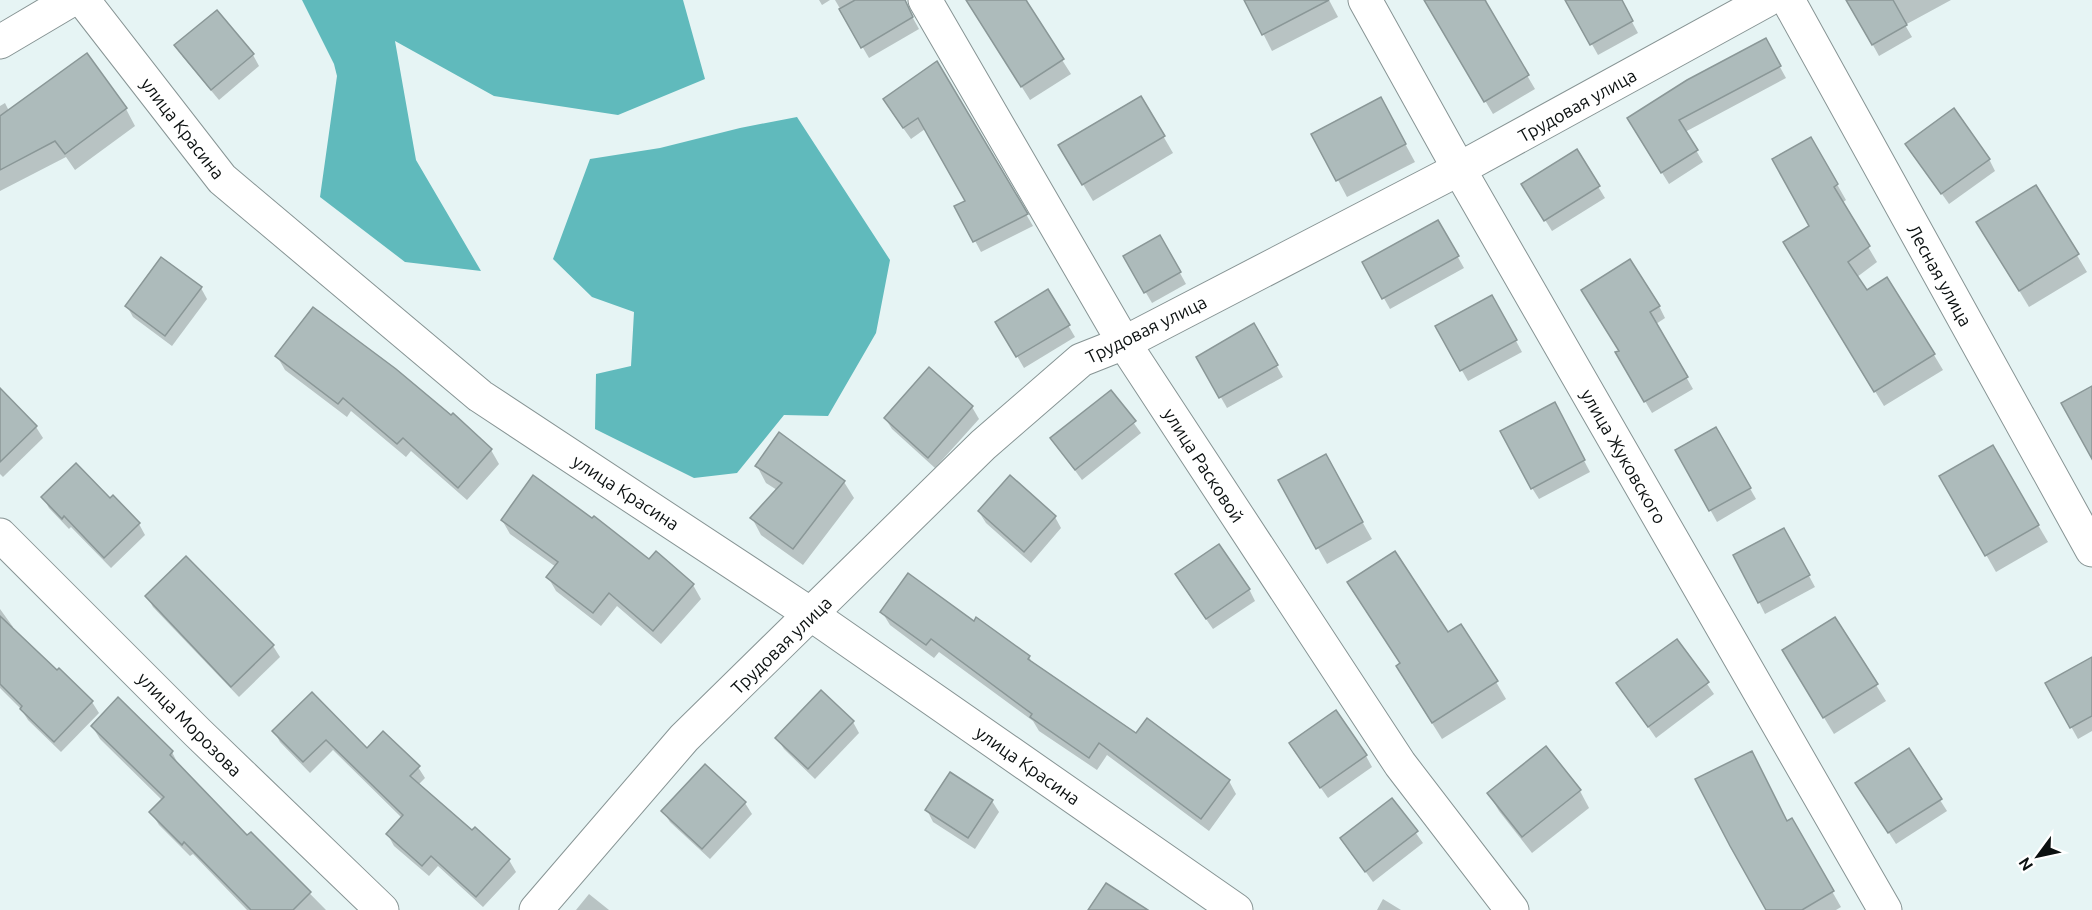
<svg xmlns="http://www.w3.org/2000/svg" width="2092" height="910" viewBox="0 0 2092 910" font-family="Ubuntu,sans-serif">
<rect width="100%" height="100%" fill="#e6f4f4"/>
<g fill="#60babc">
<path d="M302,0H683L705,79L618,115L494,96L395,41L416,160L481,271L405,262L320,197L337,76L334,64Z"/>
<path d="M797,117L890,260L876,333L828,416L784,415L737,473L694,478L595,429L596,374L631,366L634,312L592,297L553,259L590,159L660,148L740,128Z"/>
</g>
<g fill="#0003">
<path d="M819,0H830L822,5Z"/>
<path d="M835,0H903L919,29L869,58Z"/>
<path d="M967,0H1028L1025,2L1071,74L1030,100Z"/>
<path d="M1246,0H1329L1338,17L1272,51Z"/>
<path d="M1425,0H1487L1484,2L1535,89L1493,114Z"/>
<path d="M1567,0H1620L1638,33L1598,55Z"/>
<path d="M1848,0H1951L1905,25L1912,37L1879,56Z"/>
<path d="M217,12L253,55L259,66L219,100L183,57L176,46Z"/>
<path d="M1765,40L1786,78L1685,132L1703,162L1669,184L1635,129Z"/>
<path d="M86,55L126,109L135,126L75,170L66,157L0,191V106L5,103L9,111Z"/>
<path d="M937,63L1033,226L981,252L957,207L967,201L925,129L911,139L891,111Z"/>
<path d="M1141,98L1173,153L1093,201L1060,146Z"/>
<path d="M1390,116L1415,162L1347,197L1314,135Z"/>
<path d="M1811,139L1846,200L1842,203L1877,262L1857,277L1866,292L1934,355L1943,370L1884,406L1794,258L1811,226Z"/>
<path d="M1907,144L1989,159L1995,171L1949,204Z"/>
<path d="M1576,151L1605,198L1552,231L1530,196Z"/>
<path d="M2036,187L2087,272L2029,307L1988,239Z"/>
<path d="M1438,222L1464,268L1390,309L1364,263Z"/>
<path d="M1160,237L1186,284L1152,303L1125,257Z"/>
<path d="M201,288L207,299L172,346L133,317L127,306Z"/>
<path d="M1048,291L1075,337L1024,368L997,322Z"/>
<path d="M1492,297L1522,352L1468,381L1437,327Z"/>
<path d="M1589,302L1659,306L1665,318L1656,324L1693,389L1652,413L1617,353L1620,351Z"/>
<path d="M1254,325L1283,377L1227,408L1198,357Z"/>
<path d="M277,356L451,418L453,415L491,450L499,464L467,500L411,451L406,457L351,411L347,417L285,370Z"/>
<path d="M929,369L972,407L979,419L935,468L892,429L885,418Z"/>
<path d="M1111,392L1141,433L1082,480L1052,439Z"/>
<path d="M7,397L36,427L43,438L3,477L0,474V403Z"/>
<path d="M1560,415L1590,472L1539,499L1532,488Z"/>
<path d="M1716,429L1756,499L1717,522L1677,450Z"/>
<path d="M1992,447L2048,542L1996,572L1941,476Z"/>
<path d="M1325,456L1372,539L1327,564L1280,481Z"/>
<path d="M757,466L844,482L854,498L803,565L761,535L752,518L777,490L766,483Z"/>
<path d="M43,497L110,500L139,524L145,535L111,568L71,527L69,529L49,508Z"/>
<path d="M979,512L1055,517L1061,528L1031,563L986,523Z"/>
<path d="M502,520L649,561L693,585L701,599L661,644L617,606L601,626L556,591L548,577L556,567L510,534Z"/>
<path d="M1790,541L1815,587L1765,614L1759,602Z"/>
<path d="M1183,586L1249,589L1255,601L1213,629Z"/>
<path d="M147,596L273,646L280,657L239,697L153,607Z"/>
<path d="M0,609L13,627L11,628L57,672L59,670L92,702L99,713L61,752L28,720L21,709L0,688Z"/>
<path d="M882,612L974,623L1029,657L1033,664L1136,735L1229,781L1236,794L1209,831L1107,755L1097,770L1039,731L1033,721L939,652L934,658L890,625Z"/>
<path d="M1448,634L1496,682L1506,699L1442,739L1407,683Z"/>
<path d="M1677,641L1714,694L1656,738L1618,684Z"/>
<path d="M2092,659V731L2078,739L2047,684Z"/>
<path d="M1793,667L1876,685L1886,701L1834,734Z"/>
<path d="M312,694L367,750L418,767L425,778L418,785L472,832L475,829L509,860L516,872L483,907L438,866L429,876L394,846L388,835L402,818L333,750L310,773L280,742L274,731Z"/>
<path d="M853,722L859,733L815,779L784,749L777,738Z"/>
<path d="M92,726L172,752L179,766L247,838L251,834L326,910H247L193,854L190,856L159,825L151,812L163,801L100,739Z"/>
<path d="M1546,748L1580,791L1589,808L1532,853L1499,811L1489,794Z"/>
<path d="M1297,754L1366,756L1372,767L1328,798Z"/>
<path d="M705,766L745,803L752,814L710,859L670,822L663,811Z"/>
<path d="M1864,794L1940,800L1947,811L1896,844Z"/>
<path d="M1392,800L1423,843L1373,882L1342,839Z"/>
<path d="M992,801L999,812L975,849L933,822L927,810Z"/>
<path d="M1791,820L1841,907L1836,910H1768L1787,822Z"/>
<path d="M589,894L609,910H576Z"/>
<path d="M1383,899L1401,910H1377Z"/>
</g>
<g fill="#adbbbb" stroke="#8a9797" stroke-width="1.5">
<path d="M855,0H905L913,17L861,48L839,9Z"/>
<path d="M966,0H1026L1064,59L1021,87Z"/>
<path d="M1244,0H1329L1262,35Z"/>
<path d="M1424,0H1485L1529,75L1484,102Z"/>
<path d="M1565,0H1622L1633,21L1590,45Z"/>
<path d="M1846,0H1893L1907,25L1872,45Z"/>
<path d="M217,10L254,54L211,90L174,45Z"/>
<path d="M1766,38L1781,66L1679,120L1698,150L1661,173L1627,118L1687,80Z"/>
<path d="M87,53L127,108L65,154L55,141L0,170V116Z"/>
<path d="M937,61L1028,214L973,242L954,206L965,201L918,118L903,128L883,99Z"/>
<path d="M1141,96L1165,136L1082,185L1058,145Z"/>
<path d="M1381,97L1406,144L1336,181L1311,134Z"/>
<path d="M1954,108L1990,159L1941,194L1905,144Z"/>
<path d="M1811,137L1838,184L1834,187L1870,246L1848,262L1867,290L1887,277L1935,354L1874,392L1783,242L1809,226L1772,159Z"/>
<path d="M1577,149L1600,186L1544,221L1521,184Z"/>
<path d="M2036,185L2079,254L2019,291L1976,222Z"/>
<path d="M1438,220L1459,256L1382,299L1362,262Z"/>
<path d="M1160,235L1181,272L1144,293L1123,256Z"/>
<path d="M161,257L202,287L165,336L125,306Z"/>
<path d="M1630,259L1660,306L1650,312L1688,377L1644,402L1615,352L1619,351L1581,290Z"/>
<path d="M1048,289L1070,325L1016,357L995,322Z"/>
<path d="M1492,295L1517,340L1460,371L1435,326Z"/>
<path d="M313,307L396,369L451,415L453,413L492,449L458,488L403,438L397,444L343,398L338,404L275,356Z"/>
<path d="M1254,323L1278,365L1219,398L1196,357Z"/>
<path d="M929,367L973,406L928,458L884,418Z"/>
<path d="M2092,386V459L2061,403Z"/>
<path d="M0,388L37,426L0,462Z"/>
<path d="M1111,390L1136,421L1075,470L1050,438Z"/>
<path d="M1555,402L1585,460L1531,489L1500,431Z"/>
<path d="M1716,427L1751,488L1709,511L1675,450Z"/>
<path d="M779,432L845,481L793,549L750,518L782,483L755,466Z"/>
<path d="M1993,445L2039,525L1985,556L1939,476Z"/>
<path d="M1326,454L1363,522L1316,549L1278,480Z"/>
<path d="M76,463L110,498L113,495L140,523L104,558L64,516L62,519L41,497Z"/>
<path d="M533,475L592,518L594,516L649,559L656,551L694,584L653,631L609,593L593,613L546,577L558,562L501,520Z"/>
<path d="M1010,475L1056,516L1024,552L978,511Z"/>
<path d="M1784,528L1810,575L1758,603L1733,555Z"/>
<path d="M1219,544L1250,589L1206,619L1175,574Z"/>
<path d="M1395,551L1448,632L1461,624L1498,681L1432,723L1396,666L1400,663L1347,582Z"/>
<path d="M186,556L274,645L231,687L145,596Z"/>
<path d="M908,573L974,621L976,617L1030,656L1028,659L1136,733L1147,718L1230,780L1201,819L1099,743L1089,758L1030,717L1032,714L931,639L926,645L880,612Z"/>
<path d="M0,616L57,670L59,668L93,701L54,742L20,709L22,706L0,684Z"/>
<path d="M1835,617L1878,684L1823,718L1782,650Z"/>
<path d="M1677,639L1709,682L1648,727L1616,683Z"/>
<path d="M2092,657V716L2070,728L2045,683Z"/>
<path d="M821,690L854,721L808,769L775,738Z"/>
<path d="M312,692L367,748L383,731L420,766L410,776L472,830L475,827L510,859L476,897L431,856L422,866L386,834L403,815L326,740L303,762L272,731Z"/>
<path d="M118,697L173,751L170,755L247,835L251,832L311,892L293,910H251L184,842L182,845L149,812L164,797L91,726Z"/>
<path d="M1336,710L1367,755L1320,788L1289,743Z"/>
<path d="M1546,746L1581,790L1522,837L1487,793Z"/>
<path d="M1909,748L1942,799L1888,833L1855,783Z"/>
<path d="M1752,751L1787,821L1792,818L1834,891L1802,910H1766L1730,846L1695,779Z"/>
<path d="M705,764L746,802L702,849L661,811Z"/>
<path d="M950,772L993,800L968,838L925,810Z"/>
<path d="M1392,798L1418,831L1365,872L1340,838Z"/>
<path d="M1106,883L1148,910H1088Z"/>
</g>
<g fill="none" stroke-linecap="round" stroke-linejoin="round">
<defs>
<g id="minor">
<path d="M83,0L222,179L480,396L812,615L1236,910"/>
<path d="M925,0L1124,343L1400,764L1512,910"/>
<path d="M1365,0L1459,169L1885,910"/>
<path d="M1788,0L2092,550"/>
<path d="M0,535L197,732L382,910"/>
<path d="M536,910L684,738L983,445L1081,360L1124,343L1459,169L1767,0"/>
</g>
<path id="tertiary" d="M0,42L71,0"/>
</defs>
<use href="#minor" stroke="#879494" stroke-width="35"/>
<use href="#tertiary" stroke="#879494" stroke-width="35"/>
<use href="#minor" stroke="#fff" stroke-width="33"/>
<use href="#tertiary" stroke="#fff" stroke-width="33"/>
</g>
<g text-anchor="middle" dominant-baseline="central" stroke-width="4.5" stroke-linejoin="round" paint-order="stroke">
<g font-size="18" fill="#0b1010" stroke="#fff">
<text transform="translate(1577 105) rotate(-29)">Трудовая улица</text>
<text transform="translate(183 128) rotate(52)">улица Красина</text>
<text transform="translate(1940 275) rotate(61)">Лесная улица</text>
<text transform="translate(1146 329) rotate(-26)">Трудовая улица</text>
<text transform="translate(1624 456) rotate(60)">улица Жуковского</text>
<text transform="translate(1204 465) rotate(57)">улица Расковой</text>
<text transform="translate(626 492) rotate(33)">улица Красина</text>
<text transform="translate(781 645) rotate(-44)">Трудовая улица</text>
<text transform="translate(190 724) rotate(45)">улица Морозова</text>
<text transform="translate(1028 765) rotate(35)">улица Красина</text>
</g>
</g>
<g transform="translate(2038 856) rotate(237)" stroke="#ffffff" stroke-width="4.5" paint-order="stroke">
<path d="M0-4.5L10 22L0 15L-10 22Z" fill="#0b1010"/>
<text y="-9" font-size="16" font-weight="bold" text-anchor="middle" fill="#0b1010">N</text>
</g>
</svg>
